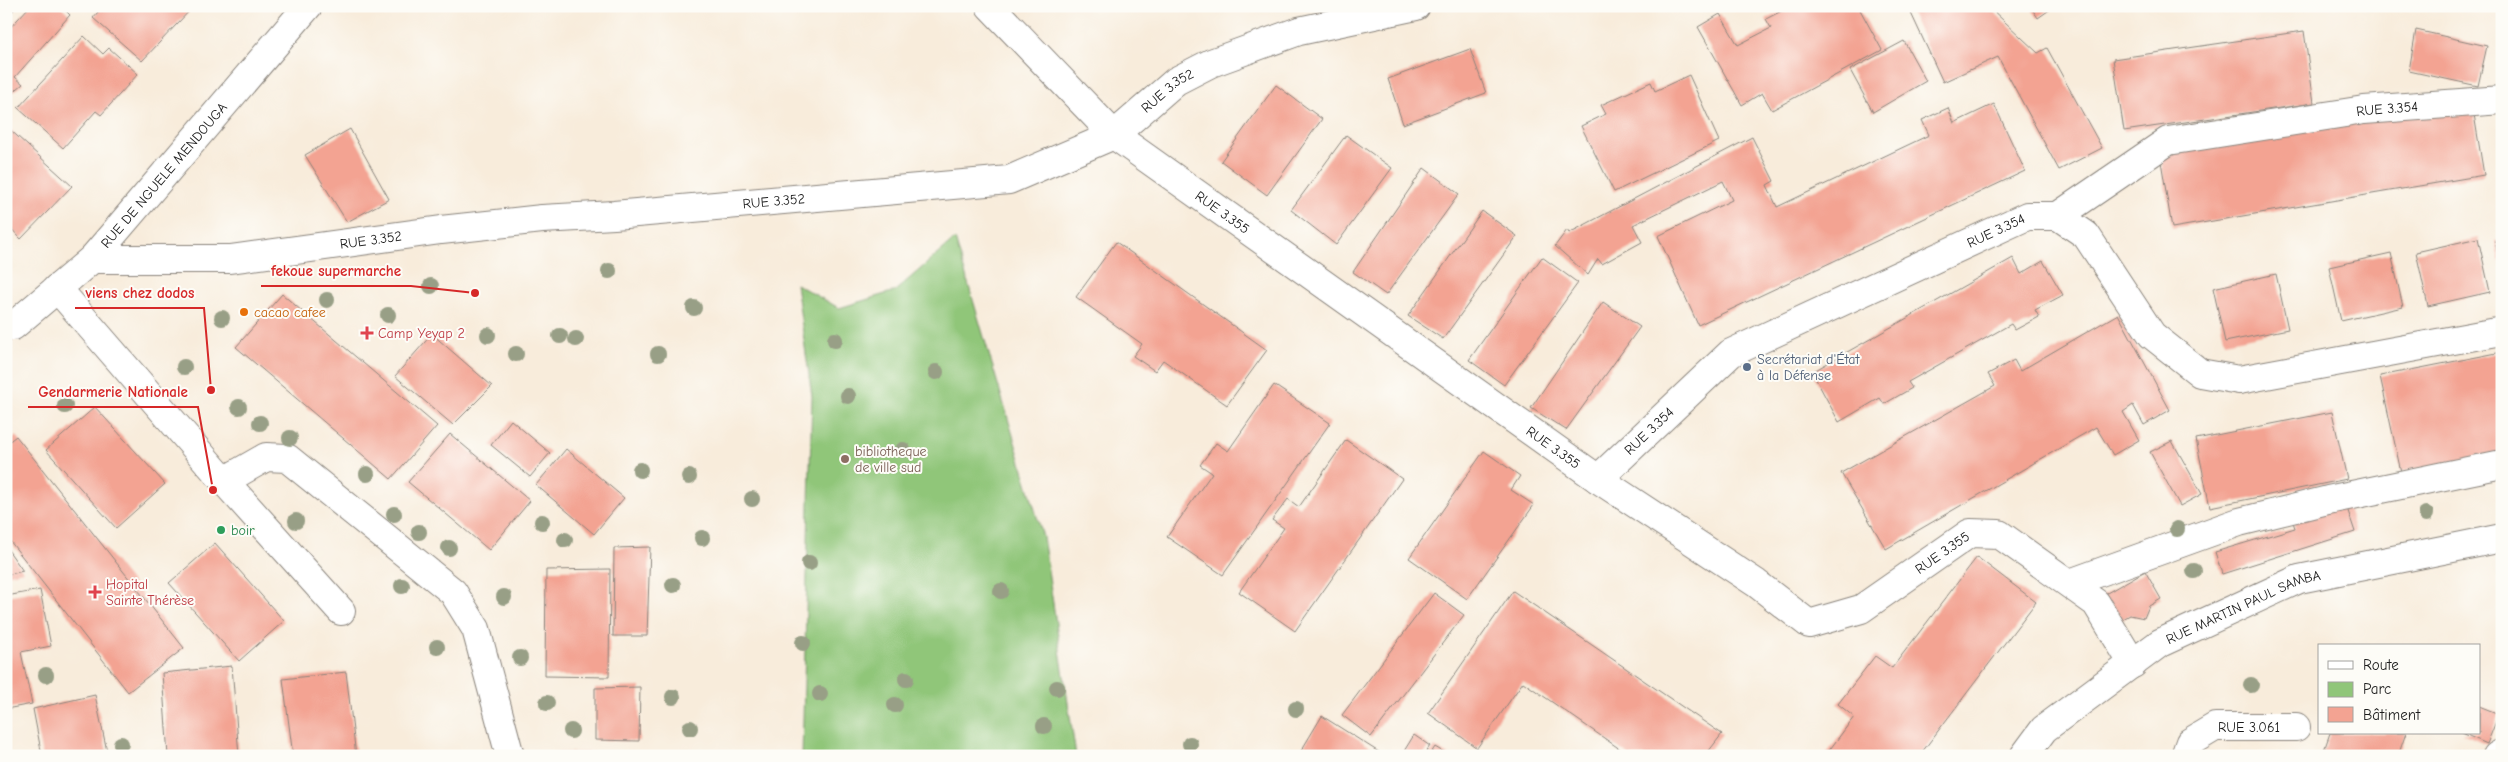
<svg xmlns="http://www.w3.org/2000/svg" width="2508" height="762" viewBox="0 0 2508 762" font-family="'Comic Neue',sans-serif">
<rect width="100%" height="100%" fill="#fdfcf7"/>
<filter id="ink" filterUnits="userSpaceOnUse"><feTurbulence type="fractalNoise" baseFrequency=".02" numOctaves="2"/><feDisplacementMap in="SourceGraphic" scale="10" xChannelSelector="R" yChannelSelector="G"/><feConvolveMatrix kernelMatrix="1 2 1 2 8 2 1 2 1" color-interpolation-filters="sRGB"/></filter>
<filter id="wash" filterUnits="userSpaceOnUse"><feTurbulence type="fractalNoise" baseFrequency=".0096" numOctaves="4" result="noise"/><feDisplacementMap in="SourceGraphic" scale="20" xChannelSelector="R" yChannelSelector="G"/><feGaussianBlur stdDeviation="1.12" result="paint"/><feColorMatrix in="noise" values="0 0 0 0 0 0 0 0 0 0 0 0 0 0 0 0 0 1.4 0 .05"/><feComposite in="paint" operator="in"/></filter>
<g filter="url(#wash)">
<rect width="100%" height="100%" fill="#f8ecdb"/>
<path fill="#90c679" stroke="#56714a" d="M955,239L1043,537L1076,756H802L812,396L796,284L839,308L895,291Z"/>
<g id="blocks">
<g fill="#f3a392">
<path d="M6,6H16L6,20Z"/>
<path d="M30,6H61L70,15L15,77L23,84L6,98V32Z"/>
<path d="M103,6H194L142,61L93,18Z"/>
<path d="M1791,6H1858L1882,50L1772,110L1762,93L1742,105L1698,27L1720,14L1738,45L1771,28L1766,19Z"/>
<path d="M1921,6H1988L2038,53L2047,48L2102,148L2059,170L1998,57L1943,82L1910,11Z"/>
<path d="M2030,6H2055L2038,18Z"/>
<path d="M2416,30L2487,46L2478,86L2409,71Z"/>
<path d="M2304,31L2314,103L2124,131L2113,59Z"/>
<path d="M84,36L103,54L109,48L138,74L101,115L96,111L63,148L18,108Z"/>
<path d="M1904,41L1926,81L1873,112L1850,70Z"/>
<path d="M1470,49L1486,93L1403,124L1388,79Z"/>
<path d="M1689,75L1719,141L1614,192L1581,126L1606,114L1601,105L1651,82L1655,91Z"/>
<path d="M1276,85L1322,119L1267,195L1221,161Z"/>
<path d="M2472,102L2484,175L2172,228L2160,155Z"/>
<path d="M1994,104L2025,171L1698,325L1658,236L1732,200L1723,181L1633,225L1642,242L1602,264L1598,259L1588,275L1555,246L1567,230L1569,233L1752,137L1774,181L1767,185L1777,207L1929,135L1922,120L1948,108L1954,123Z"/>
<path d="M6,126L72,186L21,239L6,223Z"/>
<path d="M350,129L389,199L347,222L305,155Z"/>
<path d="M1346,135L1392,168L1336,245L1291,210Z"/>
<path d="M1424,168L1459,194L1386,295L1353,272Z"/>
<path d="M1482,211L1517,236L1443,339L1408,316Z"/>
<path d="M2478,238L2490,292L2428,306L2416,252Z"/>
<path d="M2502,240V267H2501L2495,241Z"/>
<path d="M1116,242L1267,350L1227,405L1163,360L1155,371L1133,356L1142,344L1076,297Z"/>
<path d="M2391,253L2403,307L2341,321L2329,267Z"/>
<path d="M1542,257L1578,283L1504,385L1469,360Z"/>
<path d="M2013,258L2021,274L2043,261L2063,295L2035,310L2039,317L2015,330L2011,324L1908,382L1912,388L1884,404L1880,398L1839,422L1812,372Z"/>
<path d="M2276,274L2288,329L2225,342L2213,288Z"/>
<path d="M282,294L437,426L391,479L236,347Z"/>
<path d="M1603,302L1640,327L1566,430L1531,408Z"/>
<path d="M2118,314L2170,410L2144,425L2133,405L2123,412L2139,440L2113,455L2096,427L1886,549L1841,473L1995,386L1988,374L2014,360L2020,371Z"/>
<path d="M432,334L492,386L453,425L395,376Z"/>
<path d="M2502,352V452L2401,472L2380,376Z"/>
<path d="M1274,385L1330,423L1223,575L1167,537L1212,473L1200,465L1216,443L1228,451Z"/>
<path d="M95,407L165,484L116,528L46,450Z"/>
<path d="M2332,412L2347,479L2210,507L2196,439Z"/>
<path d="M511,420L550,453L530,477L491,445Z"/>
<path d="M450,434L530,501L489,550L408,482Z"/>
<path d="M16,436L184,648L128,692L6,536V444Z"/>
<path d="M1346,440L1402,479L1295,631L1239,592L1284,528L1272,520L1288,499L1299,507Z"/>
<path d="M2172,441L2202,494L2180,506L2150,452Z"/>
<path d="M566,449L624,498L594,534L536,485Z"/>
<path d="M1484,451L1520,476L1511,490L1534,505L1467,599L1409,558Z"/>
<path d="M2346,505L2355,532L2222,574L2215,552L2295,528L2293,522Z"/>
<path d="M215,543L284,621L239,661L169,583Z"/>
<path d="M6,547L23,571L6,575Z"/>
<path d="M650,547L647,636H613L614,548Z"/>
<path d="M1977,557L2036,602L1919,756H1825L1854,717L1838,704L1875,656L1892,668Z"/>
<path d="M610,569L609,677L545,676L546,570Z"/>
<path d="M2145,571L2161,599L2149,606L2144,618L2130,615L2114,624L2100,597Z"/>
<path d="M40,590L51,646L21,652L32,704L6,709V596Z"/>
<path d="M1513,591L1722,734L1708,752L1713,756H1630L1523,682L1477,748L1428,713Z"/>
<path d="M1434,593L1464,615L1371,737L1342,715Z"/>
<path d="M232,666L239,756H168L162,673Z"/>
<path d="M346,672L356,756H293L283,679Z"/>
<path d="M640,687L639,741L595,740V688Z"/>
<path d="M95,695L108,756H42L33,709Z"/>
<path d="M2479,706L2499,714L2487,744L2462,733H2479Z"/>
<path d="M1322,716L1385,756H1298Z"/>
<path d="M2330,733H2406L2398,756H2322Z"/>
<path d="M1414,735L1430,746L1423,756H1401Z"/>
<path d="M1435,747L1450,756H1429Z"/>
<path d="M608,752V756H545V753Z"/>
</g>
</g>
</g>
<g filter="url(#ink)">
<use href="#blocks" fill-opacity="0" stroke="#8a847c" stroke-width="1"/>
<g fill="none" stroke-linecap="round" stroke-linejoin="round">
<defs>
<g id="minor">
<path id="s1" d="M990,6L1114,135L1598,479L1756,583L1809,624L1861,609L1970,533L1999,534L2096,603L2133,664"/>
<path d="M2058,216L2086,235L2152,335L2200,373L2239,380L2502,331"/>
<path id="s2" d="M92,259H230L441,230L542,219L614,215L1009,180L1114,135L1176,81L1211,63L1299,31L1416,6"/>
<path d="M57,288L224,481L341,611"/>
<path id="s3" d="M6,326H13L92,259L308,6"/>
<path id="s4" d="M1598,479L1731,353L2027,216H2058L2168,141L2364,110L2502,100"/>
<path d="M224,481L266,457L287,458L453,592L476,629L510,756"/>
<path d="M2070,583L2239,522L2328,500L2502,464"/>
<path id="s5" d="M2185,756L2190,742L2215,727H2296"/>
<path d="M2497,756L2502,753"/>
</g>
<g id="major">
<path id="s6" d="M2024,756L2044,729L2160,643L2299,579L2502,538"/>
</g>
</defs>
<use href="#minor" stroke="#8a847c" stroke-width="30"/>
<use href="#major" stroke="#8a847c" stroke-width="30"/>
<use href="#minor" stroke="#fff" stroke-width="28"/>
<use href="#major" stroke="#fff" stroke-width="28"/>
</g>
<g fill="#989f86">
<circle cx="609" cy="271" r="8"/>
<circle cx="431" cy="286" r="8"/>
<circle cx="327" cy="300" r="8"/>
<circle cx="694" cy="308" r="8"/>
<circle cx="388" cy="315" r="8"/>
<circle cx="222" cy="318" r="8"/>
<circle cx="488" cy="335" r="8"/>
<circle cx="560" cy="336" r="8"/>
<circle cx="576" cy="339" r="8"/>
<circle cx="835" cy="340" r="8"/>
<circle cx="516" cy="354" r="8"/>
<circle cx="658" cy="354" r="8"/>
<circle cx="184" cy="367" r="8"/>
<circle cx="936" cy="372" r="8"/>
<circle cx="848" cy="396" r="8"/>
<circle cx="65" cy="406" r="8"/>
<circle cx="239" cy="407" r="8"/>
<circle cx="260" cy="423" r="8"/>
<circle cx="290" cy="438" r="8"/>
<circle cx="903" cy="450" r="8"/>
<circle cx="640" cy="470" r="8"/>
<circle cx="367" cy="474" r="8"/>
<circle cx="689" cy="477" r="8"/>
<circle cx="752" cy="499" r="8"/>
<circle cx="394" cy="514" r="8"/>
<circle cx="2426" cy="514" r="8"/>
<circle cx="296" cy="521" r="8"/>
<circle cx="542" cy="522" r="8"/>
<circle cx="2177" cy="529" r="8"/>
<circle cx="419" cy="532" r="8"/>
<circle cx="702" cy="538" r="8"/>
<circle cx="565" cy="540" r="8"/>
<circle cx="449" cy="548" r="8"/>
<circle cx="809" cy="563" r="8"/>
<circle cx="2194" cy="571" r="8"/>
<circle cx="673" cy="585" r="8"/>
<circle cx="402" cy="586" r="8"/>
<circle cx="1001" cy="591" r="8"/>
<circle cx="504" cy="597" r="8"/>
<circle cx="803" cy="643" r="8"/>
<circle cx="437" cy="647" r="8"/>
<circle cx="520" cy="658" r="8"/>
<circle cx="46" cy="675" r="8"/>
<circle cx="906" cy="679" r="8"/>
<circle cx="2251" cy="685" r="8"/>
<circle cx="1057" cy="688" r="8"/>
<circle cx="820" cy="694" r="8"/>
<circle cx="673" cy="697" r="8"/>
<circle cx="547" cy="703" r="8"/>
<circle cx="895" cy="705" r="8"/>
<circle cx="1296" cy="709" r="8"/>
<circle cx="1044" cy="726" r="8"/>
<circle cx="690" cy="728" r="8"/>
<circle cx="571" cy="731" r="8"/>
<circle cx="121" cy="744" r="8"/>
<circle cx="1190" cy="744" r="8"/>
</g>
</g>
<circle fill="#e8710a" stroke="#fdfcf7" stroke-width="2" cx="244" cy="312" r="5"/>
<g fill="#e0444e" stroke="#fdfcf7" stroke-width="2">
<path d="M364.5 325.5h5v5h5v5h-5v5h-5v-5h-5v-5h5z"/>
<path d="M92.5 584.5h5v5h5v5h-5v5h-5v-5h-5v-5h5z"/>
</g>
<circle fill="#5c6f8a" stroke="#fdfcf7" stroke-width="2" cx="1747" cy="367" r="5"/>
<circle fill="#8d6e63" stroke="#fdfcf7" stroke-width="2" cx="845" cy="459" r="5"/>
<circle fill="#2e9e5b" stroke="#fdfcf7" stroke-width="2" cx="221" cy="530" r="5"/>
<g text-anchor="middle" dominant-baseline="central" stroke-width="4" stroke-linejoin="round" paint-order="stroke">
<g font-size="14" fill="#1c1c1c" stroke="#fdfcf7">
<text stroke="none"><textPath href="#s2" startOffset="1105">RUE 3.352</textPath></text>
<text stroke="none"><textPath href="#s4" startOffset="895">RUE 3.354</textPath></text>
<text stroke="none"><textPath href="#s3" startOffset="221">RUE DE NGUELE MENDOUGA</textPath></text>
<text stroke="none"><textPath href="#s2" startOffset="685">RUE 3.352</textPath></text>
<text stroke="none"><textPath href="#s1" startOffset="312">RUE 3.355</textPath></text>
<text stroke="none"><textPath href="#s4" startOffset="475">RUE 3.354</textPath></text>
<text stroke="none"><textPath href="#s2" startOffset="280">RUE 3.352</textPath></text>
<text stroke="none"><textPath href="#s4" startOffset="70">RUE 3.354</textPath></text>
<text stroke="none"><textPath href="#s1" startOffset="718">RUE 3.355</textPath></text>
<text stroke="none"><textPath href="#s1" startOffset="1182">RUE 3.355</textPath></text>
<text stroke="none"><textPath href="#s6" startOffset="269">RUE MARTIN PAUL SAMBA</textPath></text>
<text stroke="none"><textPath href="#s5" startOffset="78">RUE 3.061</textPath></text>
</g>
<g font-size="14" fill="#c56008" stroke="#fdfcf7" text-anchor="start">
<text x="254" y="312">cacao cafee</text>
</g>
<g font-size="14" fill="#be3a42" stroke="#fdfcf7" text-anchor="start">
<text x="378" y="333">Camp Yeyap 2</text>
<text x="106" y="584">Hopital<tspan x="106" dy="16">Sainte Thérèse</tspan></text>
</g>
<g font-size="14" fill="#4e5e75" stroke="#fdfcf7" text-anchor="start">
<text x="1757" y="359">Secrétariat d'État<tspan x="1757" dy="16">à la Défense</tspan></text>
</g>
<g font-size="14" fill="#785e54" stroke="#fdfcf7" text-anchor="start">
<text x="855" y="451">bibliotheque<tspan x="855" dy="16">de ville sud</tspan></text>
</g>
<g font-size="14" fill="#27864d" stroke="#fdfcf7" text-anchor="start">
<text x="231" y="530">boir</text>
</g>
</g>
<path fill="none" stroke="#d62828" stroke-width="2" d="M475 293L411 286H261M211 390L204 308H75M213 490L198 407H28"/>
<g fill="#d62828" stroke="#fdfcf7" stroke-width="2">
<circle cx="475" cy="293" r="5"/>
<circle cx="211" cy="390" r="5"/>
<circle cx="213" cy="490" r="5"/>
</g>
<g font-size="15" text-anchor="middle" font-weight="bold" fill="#d62828" stroke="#fdfcf7" stroke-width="4" stroke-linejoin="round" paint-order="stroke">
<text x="336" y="276">fekoue supermarche</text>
<text x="140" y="298">viens chez dodos</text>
<text x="113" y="397">Gendarmerie Nationale</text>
</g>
<rect width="2508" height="762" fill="none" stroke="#fdfcf7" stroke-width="25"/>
<rect x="2318" y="644" width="162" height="90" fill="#fdfcf7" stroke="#a3a29f"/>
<rect x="2328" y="661" width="25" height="8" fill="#ffffff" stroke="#a3a29f"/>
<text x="2363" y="670" font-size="15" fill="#1c1c1c">Route</text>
<rect x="2328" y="682" width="25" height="15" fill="#90c679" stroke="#a3a29f"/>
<text x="2363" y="694" font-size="15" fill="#1c1c1c">Parc</text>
<rect x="2328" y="707" width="25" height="15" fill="#f3a392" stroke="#a3a29f"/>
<text x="2363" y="720" font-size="15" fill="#1c1c1c">Bâtiment</text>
</svg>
